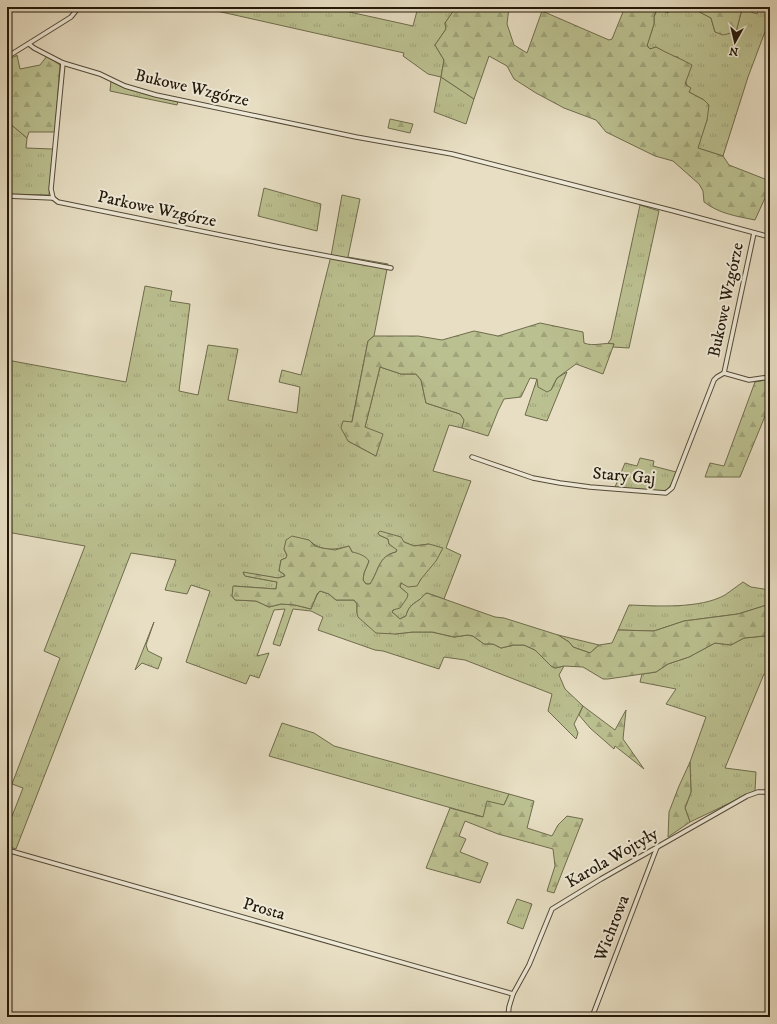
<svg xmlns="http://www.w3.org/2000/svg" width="777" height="1024" viewBox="0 0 777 1024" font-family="'IM FELL DW Pica',serif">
<defs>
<pattern id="grass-tufts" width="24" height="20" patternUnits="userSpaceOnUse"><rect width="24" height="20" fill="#bbc090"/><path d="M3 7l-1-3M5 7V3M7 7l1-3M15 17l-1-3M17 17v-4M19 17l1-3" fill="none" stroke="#a0a47b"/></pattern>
<pattern id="forest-firs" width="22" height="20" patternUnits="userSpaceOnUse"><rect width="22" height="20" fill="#bbc090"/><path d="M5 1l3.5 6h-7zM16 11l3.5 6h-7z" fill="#a0a47b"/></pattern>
</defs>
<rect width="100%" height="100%" fill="#e7dec3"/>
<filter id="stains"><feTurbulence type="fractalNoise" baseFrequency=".005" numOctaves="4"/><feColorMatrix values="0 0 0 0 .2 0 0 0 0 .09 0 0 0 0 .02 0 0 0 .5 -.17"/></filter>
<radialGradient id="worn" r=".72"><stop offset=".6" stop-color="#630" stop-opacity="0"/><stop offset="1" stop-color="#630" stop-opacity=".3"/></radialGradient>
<g fill="url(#grass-tufts)" stroke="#6f6c4d">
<path d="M199,7H327L413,26L418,7H438L453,12L445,23L446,29L435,45L444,60L441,77L474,99L466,124L434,112L441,77L428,74L403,56L404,53Z"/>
<path d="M669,7H690L711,18L715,32H736L742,9L757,14L759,7H770V21H769L748,77L723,156L697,148L707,120L704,100L689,92L678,57L671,56L656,47L650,49L647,45L654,24V17L658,8L668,13Z"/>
<path d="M111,81L147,94L178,102L177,105L110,91Z"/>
<path d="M8,122L27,138L26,148L53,149L49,195L7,194Z"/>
<path d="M264,188L321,204L317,231L258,216Z"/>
<path d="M342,195L360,199L348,257L388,264L374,336L368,341L348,441L376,456L365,427L380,367L401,374H416L421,380L426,403L460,414L465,420L462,428L449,425L433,471L471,481L446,548L461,555L444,599L427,593C423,595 422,598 419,600C411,605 408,608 406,616L400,619L392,612L408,594L400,587L401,583L417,585L421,579L429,544L414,546L404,542L379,535L388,539L389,544L397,549L396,552C378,556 379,571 370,584H366L363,580L364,573L369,561L352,552L349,546C335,550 321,552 309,540L284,549L287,556L286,558L281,560L279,571L284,574L285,576L278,578L243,573L245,576L277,582L276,589L234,586L232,596L235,600L256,601L269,607L281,604L295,605L311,609L317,595L320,591L329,594L336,600H354L357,604V613L395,634L413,632H432L454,637L468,635L473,636L484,644H493L501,648L514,645H524L535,650L551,666L555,668L564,666L559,675L565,689L583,706L574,724L578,733L576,739L548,711L552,694L465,660L444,657L439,669L383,651L375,650L318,630L323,617L311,611L293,609L280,646L273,644L285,609L274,610L257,656L269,653L259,678L250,675L246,684L186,662L210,591L191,585L187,594L165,590C168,579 173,571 176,560L131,553L16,849L7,846V829L23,788L12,784L60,658L44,651L85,546L7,532V360L126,382L145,286L172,291L170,301L190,304L179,391L198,395L208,345L238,349L228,400L297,413L300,387L279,382L282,370L301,375L331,256Z"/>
<path d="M640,205L659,211L629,348L613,347L614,344L608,343L611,339Z"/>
<path d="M567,372L547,421L525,415L537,379L551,390L557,378Z"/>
<path d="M640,458L654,461L653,466L676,472C672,482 671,490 660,492L615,487L625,463L637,466Z"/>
<path d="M743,582L751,587L770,590V604L738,614L684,621L654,631L618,630L629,605C657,606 700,609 725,595C731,591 737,586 743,582Z"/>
<path d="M154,622L146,645L148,651L162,658L158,669L142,663L135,670Z"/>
<path d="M558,635L599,645L590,653L573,647L569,642Z"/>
<path d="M765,636L770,639V676L764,674L725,768L756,772L755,791L690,822L685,808L691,792L690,762L706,717L666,704L676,689L640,682L642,674L656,672L668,664L689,657L715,643L731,645L744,638Z"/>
<path d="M282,723L314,733L334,746L509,794L504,805L483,817L269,756Z"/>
<path d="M517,899L532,904L523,929L507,923Z"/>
</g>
<g fill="url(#forest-firs)" stroke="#6f6c4d">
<path d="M456,7H509L507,24L514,45L527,53L542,11L609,40L612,39L625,7H669L668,13L657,8L654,17V24L647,46L650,49L656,47C668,54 680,58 692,65L685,84L691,88L689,92L704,100L709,105L707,120L698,148L723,156L729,165L770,181V187L755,220C736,216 720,214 704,202L703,191L699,184L673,161L655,156L606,132L596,120L564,108L536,93L514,79L507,66L489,56L474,99L441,77L444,60L435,45L446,29L445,23Z"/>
<path d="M690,7H731L742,9L736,32L723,35L715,32L711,18Z"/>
<path d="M17,55L20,69L40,65L47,56L60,65L55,132H29L27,138L8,122L7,61Z"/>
<path d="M390,119L413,124L410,133L388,128Z"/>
<path d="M540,323L583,332L584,343C594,347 603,342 614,344L603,374L576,364L557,378L551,390L547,392L538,387L537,379L530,378L521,397L504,399L498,411L488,436L462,428L464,420L460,414L426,403L421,380L416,374H401L380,367L365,427L383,434L376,456L348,441L341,428L343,421L352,422L368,341L374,336H418L442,340L474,331L498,336Z"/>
<path d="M770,379V404L740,477H705L710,463L724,466L755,382Z"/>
<path d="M380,531L401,537L404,542L414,546L429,544L443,548L436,561L421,579L417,586L408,587L401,583L400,587L408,594L407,598L400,608L393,610L392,612L400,619L406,616C408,608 411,605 419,600C422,598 423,595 427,593L495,617L504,618L558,635L569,642L573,647L590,653L599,645L612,643L618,630L654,631L684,621L738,614L770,604V639L765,636L744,638L731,645L715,643L689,657L668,664L656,672L608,679H603L583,667L564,666L555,668L551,666L535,650L524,645H514L501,648L493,644H484L473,636L468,635L454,637L432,632H413L395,634L376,633L358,617L357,613V604L354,600H336L329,594L320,591L317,594L311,609L295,605L281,604L269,607L256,601L235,600L232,596L233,586L276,589L277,582L245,576L243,572L278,578L285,576L284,574L279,571L281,560L286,558L287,555L284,549L286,540L292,536L309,540L315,546L322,548L335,550L349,546L352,552C358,553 366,556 369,561L364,573L363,580L366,584H370C379,571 378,556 396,552L397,550L389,544L388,539L379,535L378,533Z"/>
<path d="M583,706L615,730L626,710L623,739L644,769L615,746L614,749L590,728L579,715Z"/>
<path d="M690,762L691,792L685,808L690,822L668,837L669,812L679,786Z"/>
<path d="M509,794L534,801L527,828L552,836L558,825L567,816L583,819L554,893L547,891L555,866L553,849L498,834L465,821L459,836L466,839L460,852L488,863L480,883L426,868L450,808L483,817L487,801L504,805Z"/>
</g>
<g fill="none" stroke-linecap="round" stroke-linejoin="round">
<defs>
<g id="street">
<path d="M29,44L34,48L63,63L100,74L125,86L156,95L356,137L452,154L674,211L770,237"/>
<path d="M7,57L71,17L79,7"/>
<path d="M63,63L51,189L53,198L58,202L279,247L391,268"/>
<path d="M7,196L53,198"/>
<path d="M724,373L754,233"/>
<path d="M724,373L749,380L770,377"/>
<path d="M472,457L533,478L560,483L590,487L666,493L672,488L714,380L717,377L724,373"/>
<path d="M7,850L513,994"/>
<path d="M508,1017L509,1007L513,994L529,965L552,909L601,879L747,796L758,792H770"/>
<path d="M592,1017L657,847"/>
</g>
</defs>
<use href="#street" stroke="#544a38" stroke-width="5.5"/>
<use href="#street" stroke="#efead8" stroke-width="3.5"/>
</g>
<g text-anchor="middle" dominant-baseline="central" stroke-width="4" stroke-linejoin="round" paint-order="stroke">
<g font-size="17" fill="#23180a" stroke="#efead8">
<text transform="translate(192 88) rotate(13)">Bukowe Wzgórze</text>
<text transform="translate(157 209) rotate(12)">Parkowe Wzgórze</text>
<text transform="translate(726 300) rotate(-78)">Bukowe Wzgórze</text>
<text transform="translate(624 476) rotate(5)">Stary Gaj</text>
<text transform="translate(612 858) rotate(-30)">Karola Wojtyły</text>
<text transform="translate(264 909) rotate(16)">Prosta</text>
<text transform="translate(612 928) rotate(-69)">Wichrowa</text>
</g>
</g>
<rect width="777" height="1024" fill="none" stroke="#e7dec3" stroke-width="24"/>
<rect x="8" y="8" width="761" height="1008" fill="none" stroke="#23180a" stroke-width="2"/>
<rect x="12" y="12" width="753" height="1000" fill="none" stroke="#23180a"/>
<g transform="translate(735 42) rotate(188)" stroke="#efead8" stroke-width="3" paint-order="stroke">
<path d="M0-3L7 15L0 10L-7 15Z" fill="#23180a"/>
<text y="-6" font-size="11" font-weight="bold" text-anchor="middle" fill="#23180a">N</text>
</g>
<rect width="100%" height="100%" filter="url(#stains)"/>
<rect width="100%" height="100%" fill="url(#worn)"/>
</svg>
